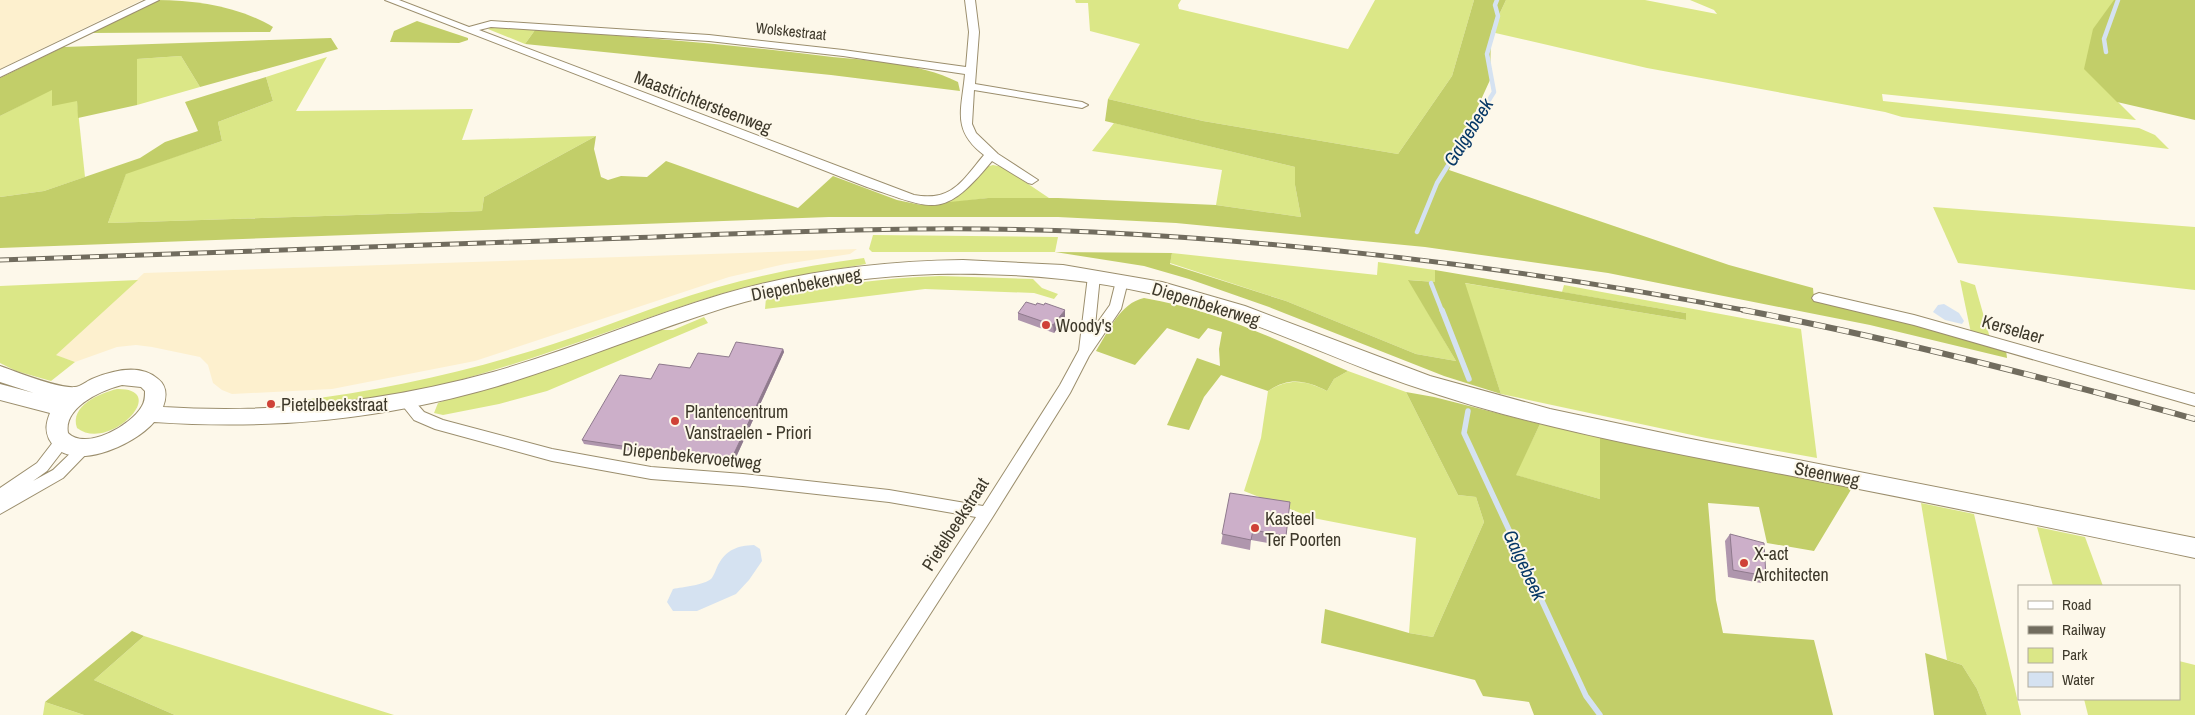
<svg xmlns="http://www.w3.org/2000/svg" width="2195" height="715" viewBox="0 0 2195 715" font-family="'Archivo Narrow',sans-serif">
<rect width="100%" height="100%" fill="#fdf8ea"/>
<g fill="#fdf0ce">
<path d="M0,0H142L0,69Z"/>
<path d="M857,249L850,254L785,264L729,277L475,361L332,389L232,394L222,390L213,383L208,365L200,357L152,347L136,345L117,347L75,362L55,355L144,273Z"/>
</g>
<g fill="#dbe787">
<path d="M1075,0H1181L1178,5L1179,9L1348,49L1375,0H1474L1452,76L1398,154L1203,121L1108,99L1140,44L1090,31L1088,3H1076Z"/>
<path d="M1506,0H1645L1717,14L1714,10L1690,0H2150L2095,79L2136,120L1882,94L1883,101L2139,128L2155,135L2169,149L1902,117L1885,112L1647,68L1491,32Z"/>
<path d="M492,27L535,30L525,44L488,29Z"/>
<path d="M181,56L200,87L137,105V59Z"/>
<path d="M327,57L296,111L473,109L462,140L596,136L484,197L482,211L108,223L126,173L222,141L218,122L273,101L266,77Z"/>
<path d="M52,89L77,101L85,177L44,191L0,197V116Z"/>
<path d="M1114,123L1295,167V185L1301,217L1216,205L1222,170L1092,151Z"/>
<path d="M993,165L1003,167L1049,198H988L942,204L956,198L986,167Z"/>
<path d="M1933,207L2195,227V290L1958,263Z"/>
<path d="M873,235L1058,237L1055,252H872L869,249Z"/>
<path d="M1172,253L1377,275L1378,262L1435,270V282L1409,280L1456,361L1416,354L1286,301L1170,263Z"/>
<path d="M864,258L866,264C813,273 759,282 707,298C623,325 541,358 456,381C402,396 347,401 292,408L295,401C370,392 442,377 514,356C567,341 617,321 668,303C732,280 797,267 864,258Z"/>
<path d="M940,276L1033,279L1042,288L1058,294L1054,299L1034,293L925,289L765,309L766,298C824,286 881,278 940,276Z"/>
<path d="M138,280L56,355L75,362L51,381L16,371L0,363V286Z"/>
<path d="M1960,280L1975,285L1990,338L1971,333Z"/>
<path d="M1464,283L1686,320V313L1562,292L1564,285L1801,329L1817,458L1706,438L1501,394Z"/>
<path d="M704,317L708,323L547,391L499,404L443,415L434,413L438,403L446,400L540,372L655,330H673Z"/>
<path d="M1348,371L1406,392L1458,495L1476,497L1484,522L1433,637L1409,633L1416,538L1313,518L1244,491L1261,438L1268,391C1288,378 1306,380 1327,391L1334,379Z"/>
<path d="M117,389C172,388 109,453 77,428C69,406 100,393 117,389Z"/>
<path d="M1540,424L1600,436V499L1515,475Z"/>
<path d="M1921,503L1974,514L2021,715H1987L1977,689L1962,665L1947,660Z"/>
<path d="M2037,527L2085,537L2103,586H2053Z"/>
<path d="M144,636L394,715H175L94,680Z"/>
<path d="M2179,661L2195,665V715H2088L2084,699H2179Z"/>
<path d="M45,702L84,715H43Z"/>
</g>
<g fill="#c2ce69">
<path d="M157,0C196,0 240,7 273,27L270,32L88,33Z"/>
<path d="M1474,0H1506L1491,32L1490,80L1449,170L1729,265L1813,288L1814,300L1892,318L2006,350L2007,358L1870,325L1608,273L1425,247L1176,223L1058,217H829L0,248V197L44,191L140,158L165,142L198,131L185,102L266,77L273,101L218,122L222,141L126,174L108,223L482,211L484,197L596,136L594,149L601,177L608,180L621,176L647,177L666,161L798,208L833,176L897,200L921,205L988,198H1058L1216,205L1301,217L1295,185V167L1105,121L1108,99L1203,121L1398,154L1452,76Z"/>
<path d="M2114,0H2195V120L2117,102L2084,69L2093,29Z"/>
<path d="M417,21L468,38V40L459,43L390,42L394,31Z"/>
<path d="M535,30C632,36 728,44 824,56C868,61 918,62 958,82L960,91L831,75L525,44Z"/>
<path d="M331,38L338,49L200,87L181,56L137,59V105L78,118L77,101L52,106V90L0,116V78L63,47Z"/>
<path d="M1055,252L1172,253L1170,264L1286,301L1416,354L1456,361L1408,280L1435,282V270L1686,313V320L1465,283L1501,394L1444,376L1269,307L1189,279L1144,266Z"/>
<path d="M1144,298C1217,310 1281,342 1348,371L1334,379L1327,391C1305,380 1289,377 1268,391L1221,375L1204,397L1189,430L1167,425L1197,358L1220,366L1219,349L1222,332L1208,328L1199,339L1167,328L1135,365L1096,351C1108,332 1120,303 1144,298Z"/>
<path d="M1406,392L1434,397L1540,424L1516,475L1600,499V436L1852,488L1814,551L1767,543L1759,507L1708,503L1716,600L1723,633L1814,640L1833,715H1534L1529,702L1483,696L1475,680L1321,643L1325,609L1409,633L1433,637L1484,522L1476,497L1458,495Z"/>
<path d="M132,631L144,636L94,680L175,715H84L45,702Z"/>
<path d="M1925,653L1962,665L1977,689L1987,715H1934Z"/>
</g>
<g fill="#d5e2f1">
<path d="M1944,304L1959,313L1964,321L1962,324L1945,320L1933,312L1938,305Z"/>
<path d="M754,545L760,549L762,561L749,580L736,594L697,611H673L667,602L673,589C683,587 704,585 711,579C714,576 716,569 718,565C727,549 737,546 754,545Z"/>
</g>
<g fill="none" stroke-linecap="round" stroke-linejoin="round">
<g stroke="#d5e2f1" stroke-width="4.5">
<path d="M2106,52L2104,39L2118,0"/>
<path d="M1417,232L1437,183L1494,92L1487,54L1498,16L1495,5L1497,0"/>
<path d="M1431,283L1442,311"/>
</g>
<g stroke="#d5e2f1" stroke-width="5.5">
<path d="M1442,310L1469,379"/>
<path d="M1468,411L1464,433L1586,696L1600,715"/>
</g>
<defs>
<g id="minor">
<path d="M146,0H159L0,77V70Z"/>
<path d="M385,0H399L469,27L491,21L709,35L843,50L966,67L969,32L965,0H975L979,32L975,84L1082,102L1088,105L1082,108L974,90L972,124L976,133L998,154L1038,180L1032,184L1028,183L992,161C943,220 935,210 867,187ZM491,27L709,41L843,56L965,74C962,109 951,130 984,155C962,181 952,202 914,195L479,30Z"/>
<path d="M1094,271L1100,276L1095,326L1110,305L1116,281L1122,276L1128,281L1121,309L1089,356L1070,393L992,518L865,715H846L976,517L889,502L743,486L651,479L552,461L435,429L414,420L398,400L400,396H410L424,412L443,420L552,449L651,467L743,474L889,490L983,506L1060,385L1079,350L1088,276Z"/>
<path d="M1819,293L1914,315L2195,394V406L1914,325L1814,301L1812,298L1814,295Z"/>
<path d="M62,435L67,437L69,441L67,445L47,471L33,481L53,470L81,443L86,441L91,443L93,447L63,478L0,514V488L37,463L57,437Z"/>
</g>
<path id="secondary" d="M963,260L1063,265L1162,282L1245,306L1430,376L1550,409L1686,438L2195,538V558C2071,532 1947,506 1823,482C1716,461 1609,442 1503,414C1459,402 1416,388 1373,372C1314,349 1256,323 1195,305C1111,280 1023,272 935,274C865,276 794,287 727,307C650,331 575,363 498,386C381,420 274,430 154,422C135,445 68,476 49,439C45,430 46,423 50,413L0,400V384L34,393L0,382V366C17,372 59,389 75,387C80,387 87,381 92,379C111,371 140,363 158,379C167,386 167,396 163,407C275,414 384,402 493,372C571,350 645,317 723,294C802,271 881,261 963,260ZM122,385L141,387L145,391C145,397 145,401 142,406C132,425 86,451 68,433C63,407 102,390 122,385Z"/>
</defs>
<use href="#minor" stroke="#9b8e6d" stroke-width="2"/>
<use href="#secondary" stroke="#9b8e6d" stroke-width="2"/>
<use href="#minor" fill="#fff" fill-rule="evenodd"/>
<use href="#secondary" fill="#fff" fill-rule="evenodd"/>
<defs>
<path id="rail-far1" d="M0,260C200,253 400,246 599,239C764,233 929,224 1093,232C1314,243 1532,270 1749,311"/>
<path id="rail" d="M1743,310C1895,339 2045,378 2195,419"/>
</defs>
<use href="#rail-far1" stroke="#716c5e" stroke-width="5"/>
<use href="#rail" stroke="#716c5e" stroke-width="6"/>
<use href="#rail-far1" stroke="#fdf8ea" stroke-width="3" stroke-dasharray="9" stroke-linecap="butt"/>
<use href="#rail" stroke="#fdf8ea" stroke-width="4.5" stroke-dasharray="12" stroke-linecap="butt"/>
</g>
<g fill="#af96ad">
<path d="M1036,305L1065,317L1054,333L1018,320V313Z"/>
<path d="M783,349L784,352L732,466L584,444L582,440L651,379L729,357Z"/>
<path d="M1230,493L1286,536L1284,546L1251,540L1250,550L1221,544Z"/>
<path d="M1730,534L1766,576L1761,583L1728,577L1725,541Z"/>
</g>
<g fill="#8f7a8d">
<path d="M1065,310V317L1054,333L1053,325Z"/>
<path d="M783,349L784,352L732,466L730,462Z"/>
</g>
<g fill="#ccafc9" stroke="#8f7a8d">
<path d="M1026,302L1036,305L1037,303L1044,305L1045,303L1065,310L1053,325L1018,313Z"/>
<path d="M736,342L783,349L730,462L582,440L620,375L651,379L659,364L690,368L698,353L729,357Z"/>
<path d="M1230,493L1290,502L1286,536L1253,530L1251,540L1222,534Z"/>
<path d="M1730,534L1764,543L1766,576L1733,570Z"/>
</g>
<g fill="#cf4237" stroke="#fdf8ea" stroke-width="2">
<circle cx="1046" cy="325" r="5"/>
<circle cx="271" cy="404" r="5"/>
<circle cx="675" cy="421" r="5"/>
<circle cx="1255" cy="528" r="5"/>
<circle cx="1744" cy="563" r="5"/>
</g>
<g text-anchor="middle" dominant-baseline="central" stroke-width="4" stroke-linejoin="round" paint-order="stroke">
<g font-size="15" fill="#3e392b" stroke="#fdf8ea">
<text transform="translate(791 31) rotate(6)">Wolskestraat</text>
</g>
<g font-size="18" fill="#3e392b" stroke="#fdf8ea">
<text transform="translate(703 102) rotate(21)">Maastrichtersteenweg</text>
<text transform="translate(806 284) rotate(-11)">Diepenbekerweg</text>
<text transform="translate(1206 304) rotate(17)">Diepenbekerweg</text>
<text transform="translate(2013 329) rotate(16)">Kerselaer</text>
<text transform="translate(692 456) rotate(6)">Diepenbekervoetweg</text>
<text transform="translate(1827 474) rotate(11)">Steenweg</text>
<text transform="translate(955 524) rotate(-57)">Pietelbeekstraat</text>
</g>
<g font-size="18" fill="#3e392b" stroke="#fdf8ea" text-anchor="start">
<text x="1056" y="325">Woody's</text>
<text x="281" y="404">Pietelbeekstraat</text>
<text x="685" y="411">Plantencentrum<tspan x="685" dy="21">Vanstraelen - Priori</tspan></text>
<text x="1265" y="518">Kasteel<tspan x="1265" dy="21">Ter Poorten</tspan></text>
<text x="1754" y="553">X-act<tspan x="1754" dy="21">Architecten</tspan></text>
</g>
<g font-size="19" font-style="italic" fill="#073866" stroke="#fdf8ea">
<text transform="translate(1468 132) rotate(-58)">Galgebeek</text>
<text transform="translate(1525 565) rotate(65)">Galgebeek</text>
</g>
</g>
<rect x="2018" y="585" width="162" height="115" fill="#fdf8ea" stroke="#b1ac9e"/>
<rect x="2028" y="601" width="25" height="8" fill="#ffffff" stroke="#b1ac9e"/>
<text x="2062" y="610" font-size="15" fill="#3e392b">Road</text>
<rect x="2028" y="626" width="25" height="8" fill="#716c5e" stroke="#b1ac9e"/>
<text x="2062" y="635" font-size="15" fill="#3e392b">Railway</text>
<rect x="2028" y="648" width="25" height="15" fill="#dbe787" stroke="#b1ac9e"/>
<text x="2062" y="660" font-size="15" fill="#3e392b">Park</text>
<rect x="2028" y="672" width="25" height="15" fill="#d5e2f1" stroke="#b1ac9e"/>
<text x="2062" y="685" font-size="15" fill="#3e392b">Water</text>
</svg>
